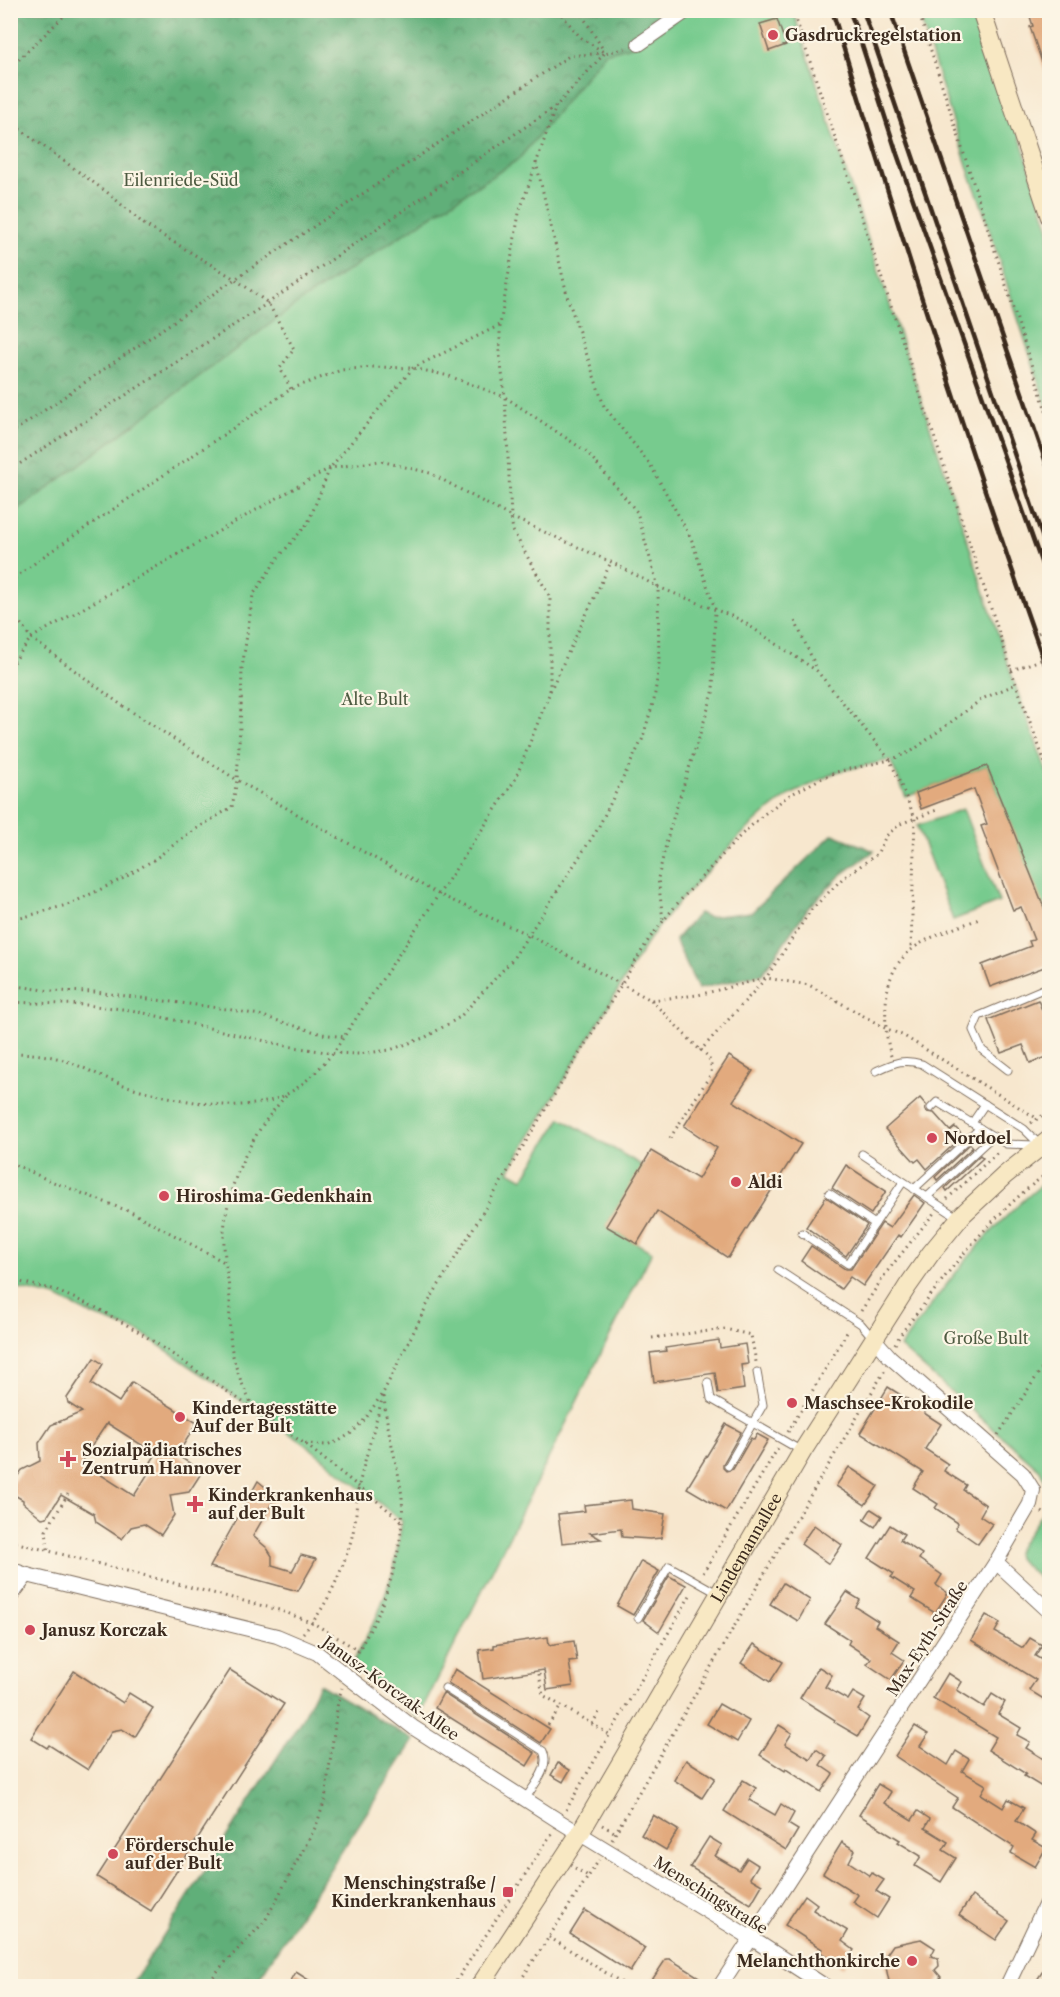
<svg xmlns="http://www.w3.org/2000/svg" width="1060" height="1997" viewBox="0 0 1060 1997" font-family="'Libre Caslon Text',serif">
<defs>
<pattern id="forest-crowns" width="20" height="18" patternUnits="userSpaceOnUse" patternTransform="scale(1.5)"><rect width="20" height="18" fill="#61af79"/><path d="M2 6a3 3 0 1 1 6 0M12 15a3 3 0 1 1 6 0" fill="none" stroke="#518f63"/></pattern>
</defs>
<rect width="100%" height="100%" fill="#fcf5e5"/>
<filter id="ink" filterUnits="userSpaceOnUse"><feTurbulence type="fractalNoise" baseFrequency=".0167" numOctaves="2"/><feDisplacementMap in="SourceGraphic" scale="12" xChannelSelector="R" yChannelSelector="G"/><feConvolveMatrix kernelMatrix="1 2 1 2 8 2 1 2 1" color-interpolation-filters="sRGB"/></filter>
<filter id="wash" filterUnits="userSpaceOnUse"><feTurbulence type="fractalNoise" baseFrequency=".008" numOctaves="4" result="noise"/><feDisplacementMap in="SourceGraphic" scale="24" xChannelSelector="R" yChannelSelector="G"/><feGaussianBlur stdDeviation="1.35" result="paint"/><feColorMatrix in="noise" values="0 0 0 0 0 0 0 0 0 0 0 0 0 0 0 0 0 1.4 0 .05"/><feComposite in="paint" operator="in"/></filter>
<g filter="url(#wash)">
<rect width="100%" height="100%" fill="#f7e7ce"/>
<g fill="url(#forest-crowns)" stroke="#4e6c4c" stroke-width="1.5">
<path d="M11,11H688L639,44L605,53L519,159L304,299L11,516Z"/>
<path d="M833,834L874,851L840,876L808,908L762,974L698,989L675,940L699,913L708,917L752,912Z"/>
<path d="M319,1684L414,1740L254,1986H131L300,1722Z"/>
</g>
<g fill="#77cb8e" stroke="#597a56" stroke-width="1.5">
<path d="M688,11H793L1015,685L1049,778V922L987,766L906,797L890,760L836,772L788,796L763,815L740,836L676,905L649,939L621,985L509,1171L523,1179L561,1118L643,1166L606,1226L652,1252L418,1718L352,1664L378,1614L394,1569L402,1521L305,1444L141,1333L92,1315L56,1297L11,1287L10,516L304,299L519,159L605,53L639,44Z"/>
<path d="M918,11H980L1049,229V414L979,198L970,175Z"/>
<path d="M963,809L999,902L953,920L917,826Z"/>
<path d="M1049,1179V1491L1040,1470L900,1347C946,1284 987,1227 1049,1179Z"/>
<path d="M1049,1497L1050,1587H1049L1017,1558L1016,1552L1046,1507Z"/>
</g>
<g id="blocks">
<g fill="#e2aa7e" fill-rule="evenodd">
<path d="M1028,10H1050V76L1047,77L1030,27L1033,26Z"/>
<path d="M777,19L786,45L769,51L760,24Z"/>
<path d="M987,766L1050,922V965L990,987L982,965L1031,946L1029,941L1034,940L1021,907L1013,910L981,826L987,824L974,789L921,809L916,793Z"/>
<path d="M1038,1000L1050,1030V1056L1030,1063L1023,1045L1001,1053L988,1020Z"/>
<path d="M729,1056L753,1071L733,1101L801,1144L728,1258L657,1211L637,1244L606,1226L651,1151L698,1179L717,1148L684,1126Z"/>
<path d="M920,1098L926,1105L925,1109L927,1112L934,1113L950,1131L955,1127L963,1136L927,1169L919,1159L915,1162L885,1129Z"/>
<path d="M970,1144L973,1147L937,1180L935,1177Z"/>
<path d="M980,1155L983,1158L947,1191L945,1188Z"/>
<path d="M846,1165L886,1191L871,1214L832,1188Z"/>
<path d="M914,1195L925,1203L901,1237L898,1235L863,1286L850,1277L841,1289L801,1261L811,1246L845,1269H851L882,1223L890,1228Z"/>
<path d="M826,1197L867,1225L846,1256L806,1227Z"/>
<path d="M719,1340L720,1348L745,1344L748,1364L741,1365L744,1389L718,1393L715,1373L654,1382L650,1353L666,1351L665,1348Z"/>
<path d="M94,1358L103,1364L91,1384L119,1402L132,1382L197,1423L177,1455L200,1470V1475L189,1492L170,1495L174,1515L161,1535L144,1524L131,1527L122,1539L96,1522L94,1514L61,1495L47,1517L42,1518L23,1503V1500L11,1493L10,1486L22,1470L40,1461L39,1443L51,1425L82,1412L68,1403L67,1398ZM107,1423L156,1454L151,1462L154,1464L134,1496L81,1462Z"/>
<path d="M888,1387L926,1411L924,1413L941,1424L925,1449L948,1464L944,1471L966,1485L963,1490L986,1505L980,1516L992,1524L978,1544L955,1528L958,1523L935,1508L938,1504L913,1488L923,1472L860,1433Z"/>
<path d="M726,1424L741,1432L723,1464V1468L726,1471L733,1469L751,1438L754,1440L757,1434L768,1440L726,1511L687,1488Z"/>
<path d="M849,1467L878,1486L865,1505L836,1486Z"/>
<path d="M258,1481L276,1496L253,1536L267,1548L272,1556V1565L292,1571L301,1555L316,1559L298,1591L210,1567Z"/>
<path d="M631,1500L632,1509L665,1514L661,1538L650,1539L622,1537L621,1529L590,1533L601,1539L562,1543L558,1514L585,1511L584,1505Z"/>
<path d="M871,1509L882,1516L875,1527L864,1520Z"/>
<path d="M814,1525L842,1545L829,1564L801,1544Z"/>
<path d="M890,1525L904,1534L900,1540L922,1554L919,1559L942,1575L936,1585L948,1593L935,1613L911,1598L915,1592L891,1577L894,1574L869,1558Z"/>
<path d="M641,1561L659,1571L633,1615L617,1606Z"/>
<path d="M669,1576L686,1585L659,1632L643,1620Z"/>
<path d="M783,1583L810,1600L798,1621L770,1604Z"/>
<path d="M847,1592L860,1600L856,1607L878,1621L875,1626L899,1641L892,1652L904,1660L891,1680L867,1664L871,1659L848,1644L850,1640L825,1624Z"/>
<path d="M986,1615L1000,1623L995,1632L1023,1648L1030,1638L1042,1645L1035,1656L1047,1663L1050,1659V1703L1029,1690L1036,1680L971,1640Z"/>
<path d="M548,1637L549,1645L574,1641L577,1661L569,1662L573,1686L547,1690L544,1670L483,1679L479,1650L494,1648V1645Z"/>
<path d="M754,1644L783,1662L770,1682L741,1663Z"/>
<path d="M819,1667L832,1675L825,1687L848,1700L853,1692L865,1699L858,1710L869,1718L858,1736L834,1722L835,1720L800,1698Z"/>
<path d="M455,1669L550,1729L541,1743L448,1683Z"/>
<path d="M230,1670L284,1704L151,1911L97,1877Z"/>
<path d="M74,1671L123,1703L129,1693L153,1708L135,1737L122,1729L112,1731L88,1770L49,1745L47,1748L31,1738Z"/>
<path d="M948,1673L962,1682L957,1690L984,1707L992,1694L1005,1702L998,1714L1021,1728L1017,1735L1030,1742L1026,1748L1050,1763V1792L1024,1776L1026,1774L988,1750L996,1737L933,1698Z"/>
<path d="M443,1693L535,1753L527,1766L435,1708Z"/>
<path d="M719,1704L749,1721L737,1742L707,1724Z"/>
<path d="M779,1725L792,1733L785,1744L810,1759L816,1749L826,1756L820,1765L833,1774L821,1792L786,1769L785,1771L760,1755Z"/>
<path d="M915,1726L928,1734L920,1746L948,1765L956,1751L969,1759L962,1771L986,1785L981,1794L1003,1808L1008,1799L1024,1808L1016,1821L1036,1834L1032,1840L1046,1848L1035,1867L1011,1853L1014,1847L952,1807L958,1798L895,1756Z"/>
<path d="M686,1760L715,1778L702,1798L674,1780Z"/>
<path d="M558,1763L570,1770L563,1782L551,1775Z"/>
<path d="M743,1780L756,1788L749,1800L775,1815L781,1804L794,1813L788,1824L798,1830L786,1850L724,1811Z"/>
<path d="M878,1784L891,1792L884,1803L912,1820L918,1811L930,1819L925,1828L948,1842L943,1850L956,1858L941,1882L915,1866L921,1856L898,1842L900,1840L859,1815Z"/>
<path d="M653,1815L678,1830L666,1850L641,1835Z"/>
<path d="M709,1837L722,1845L715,1856L739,1870L747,1858L758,1865L750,1878L762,1885L751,1904L690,1867Z"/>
<path d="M842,1842L855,1850L849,1862L870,1876L872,1873L884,1880L876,1891L889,1899L877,1918L853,1902L858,1895L823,1873Z"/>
<path d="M805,1895L817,1904L813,1910L848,1931L842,1941L854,1950L843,1967L820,1952L822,1949L785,1925Z"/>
<path d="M972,1896L1009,1921L996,1940L959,1915Z"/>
<path d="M585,1910L645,1948L630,1972L570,1934Z"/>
<path d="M921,1939L935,1948L931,1956L938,1958L939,1966L935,1970L941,1977L934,1986H890L884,1958L893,1945Z"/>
<path d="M666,1959H670L699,1977L693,1986H663L652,1980Z"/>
<path d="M1050,1960V1986H1033Z"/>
<path d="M296,1972L318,1986H288Z"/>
</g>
</g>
</g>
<g filter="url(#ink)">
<use href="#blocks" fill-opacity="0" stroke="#7d6c5c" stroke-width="1.5"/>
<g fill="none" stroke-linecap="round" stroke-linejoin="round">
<defs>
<g id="lane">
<path d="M1008,1070L982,1050L973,1030L979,1016L1050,986"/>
<path d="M876,1071C894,1063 902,1058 922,1064L1024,1129L1040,1145"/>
<path d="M931,1108L937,1102L1006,1144L1035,1145"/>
<path d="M972,1123L985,1104"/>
<path d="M862,1154L957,1217"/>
<path d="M914,1189L980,1128"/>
<path d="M829,1193L875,1224"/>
<path d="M927,1197L993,1136"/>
<path d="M802,1233L848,1264L903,1182"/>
<path d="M778,1270L861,1324L873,1338"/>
<path d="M708,1382L711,1399L800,1450"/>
<path d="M728,1466L763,1405L757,1372"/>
<path d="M638,1618L669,1566L717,1593"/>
<path d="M10,1669V1671"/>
<path d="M445,1688L543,1751C551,1767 534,1785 525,1799"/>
</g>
<g id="street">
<path d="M639,44L688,10"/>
<path d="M996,1562L1050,1612"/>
<path d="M10,1569L27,1575L277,1636L317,1653L414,1728L559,1821L751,1938L825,1986"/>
<path d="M10,1597L27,1575"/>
<path d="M720,1986L996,1562L1030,1504L1033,1490L1023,1474L890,1357L873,1338"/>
<path d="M1007,1986L1050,1895"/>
</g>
<g id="secondary">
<path d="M981,10L1050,217"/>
<path id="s1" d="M480,1986L580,1833L802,1452L907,1287L931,1253L963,1214L1005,1175L1050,1139"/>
</g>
</defs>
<use href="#lane" stroke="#7d6c5c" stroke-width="9"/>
<use href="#street" stroke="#7d6c5c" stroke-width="16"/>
<use href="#secondary" stroke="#7d6c5c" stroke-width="20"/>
<g stroke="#7d6c5c" stroke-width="3" stroke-dasharray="1.5 4.5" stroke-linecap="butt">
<path d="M558,10L580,37L605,53L626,48"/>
<path d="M579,10L604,51"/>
<path d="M793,10L1016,684L1050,776"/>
<path d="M918,10L1050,423"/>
<path d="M10,68L70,10"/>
<path d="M556,106L519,213L500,325V356L505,397L511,517L611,562L658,587L739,619L817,671L890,760L915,818L911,949"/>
<path d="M10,122L108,193L145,225L235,279L268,303L294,349L280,368L291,389"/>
<path d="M536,162L568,299L604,406L651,466L691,538L715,609L713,693L670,828L658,878L663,920"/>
<path d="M10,434L235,279L569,56L603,53"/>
<path d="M10,470L268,303L556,106L605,53"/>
<path d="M10,582L44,556L291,389L341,370L372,367L413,368L449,376L505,397L587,452L637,512L658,587L659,665L654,700L642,740L597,830L512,960L460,1017L426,1037L390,1050L359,1054L333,1053L287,1046L131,1010L86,1005L10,1002"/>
<path d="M10,609L31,638L120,704L237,780L438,894L529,935L651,1000L698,995L766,978L809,985L885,1028L904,1036L1038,1119"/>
<path d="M795,621L817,669"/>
<path d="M1047,629L1050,638"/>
<path d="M1038,633L1050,628"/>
<path d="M10,667L31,638L330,468L380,461L430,473L511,517L513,531L550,597V692L515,780L333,1053C320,1068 306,1083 289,1093C246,1118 169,1099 124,1085C105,1078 87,1069 69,1062C51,1055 30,1053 10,1053"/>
<path d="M1011,670L1050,657"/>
<path d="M550,691L611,562"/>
<path d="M10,921L70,904L122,879L155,859L188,834L232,807L237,780L241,708L242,668L253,595L278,558L308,523L330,468L413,368L500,325"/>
<path d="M10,985L51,991L95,992L227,1009L259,1015L322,1034L344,1037"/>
<path d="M651,1000L700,1050"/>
<path d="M891,1056C886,1038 885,1023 886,1005C888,946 932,937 979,919"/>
<path d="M1031,1123L1050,1111"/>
<path d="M670,1138L711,1074C712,1063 710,1057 701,1050L766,978L811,910L842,879L877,854L886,836L900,824L937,810"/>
<path d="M10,1162L48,1180L133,1213L226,1263"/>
<path d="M947,1199L999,1151"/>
<path d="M10,1280L52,1289L95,1307L141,1333L305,1444L402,1521"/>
<path d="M861,1311L886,1273L934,1213"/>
<path d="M652,1338L725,1329L751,1335L756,1362"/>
<path d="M895,1344C903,1329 915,1316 925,1303C961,1254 1001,1207 1050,1171"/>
<path d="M253,1407C241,1383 231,1360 230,1333C229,1322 230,1312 230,1301C229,1282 225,1264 224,1246C222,1192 250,1134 286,1096"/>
<path d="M788,1432L849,1329"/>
<path d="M998,1435L1050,1356"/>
<path d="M305,1444L326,1445L339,1441L353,1432L366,1418L384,1391L429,1301L621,985L649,939L676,905L740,836L763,815L788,796L818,780L836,772L890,760L912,751L982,699L1016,684"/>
<path d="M1042,1512L1050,1517"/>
<path d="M10,1541L279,1610L313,1623L358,1650"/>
<path d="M48,1549L46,1531L68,1494"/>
<path d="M703,1573L778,1448"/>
<path d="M303,1633C327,1610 350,1555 355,1522C357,1510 356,1497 359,1485C366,1455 375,1425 383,1396"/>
<path d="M353,1663C360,1646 370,1631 378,1614C393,1578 405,1536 402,1497C398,1462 385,1428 384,1393"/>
<path d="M539,1674L543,1695L609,1734"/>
<path d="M592,1724L601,1709"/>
<path d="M548,1725L561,1706"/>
<path d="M566,1810L692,1592"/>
<path d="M602,1825L616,1833"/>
<path d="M612,1839L785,1538L885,1370"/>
<path d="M575,1868L588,1876"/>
<path d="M549,1937L627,1986"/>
<path d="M206,1986L220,1968L265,1921L316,1826L325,1800L338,1701L342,1688"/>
<path d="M453,1986L552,1833"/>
<path d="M517,1986L599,1860"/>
</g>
<use href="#lane" stroke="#fff" stroke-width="7"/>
<use href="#street" stroke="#fff" stroke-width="14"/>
<use href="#secondary" stroke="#f8e8c3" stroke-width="18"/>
<g stroke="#3b2a1e" stroke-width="4.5">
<path d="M832,10C900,234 971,457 1050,678"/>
<path d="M849,10L857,30L897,154L1050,587"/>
<path d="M863,10L1050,559"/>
<path d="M890,10L1050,474"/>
</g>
</g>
</g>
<g fill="#d1495b" stroke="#fcf5e5" stroke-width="2">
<circle cx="773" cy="35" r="6"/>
<circle cx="932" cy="1138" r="6"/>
<circle cx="736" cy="1182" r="6"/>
<circle cx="164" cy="1196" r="6"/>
<circle cx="792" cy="1403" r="6"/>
<circle cx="180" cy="1417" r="6"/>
<path d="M65 1450h6v6h6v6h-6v6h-6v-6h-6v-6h6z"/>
<path d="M192 1495h6v6h6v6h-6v6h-6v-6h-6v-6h6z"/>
<circle cx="30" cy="1630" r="6"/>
<circle cx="113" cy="1854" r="6"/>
<rect x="502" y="1886" width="12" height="12" rx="3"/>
<circle cx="912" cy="1961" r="6"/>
</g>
<g text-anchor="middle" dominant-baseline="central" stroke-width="4.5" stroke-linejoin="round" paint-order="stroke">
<g font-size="16" font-weight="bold" fill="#3b2a1e" stroke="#fcf5e5" text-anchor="start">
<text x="785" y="35">Gasdruckregelstation</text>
<text x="944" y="1138">Nordoel</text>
<text x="748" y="1182">Aldi</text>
<text x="176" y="1196">Hiroshima-Gedenkhain</text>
<text x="804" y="1403">Maschsee-Krokodile</text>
<text x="192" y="1408">Kindertagesstätte<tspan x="192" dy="18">Auf der Bult</tspan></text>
<text x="82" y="1450">Sozialpädiatrisches<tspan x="82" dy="18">Zentrum Hannover</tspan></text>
<text x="208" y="1495">Kinderkrankenhaus<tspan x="208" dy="18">auf der Bult</tspan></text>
<text x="42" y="1630">Janusz Korczak</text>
<text x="125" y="1845">Förderschule<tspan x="125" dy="18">auf der Bult</tspan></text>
<text x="496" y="1883" text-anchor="end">Menschingstraße /<tspan x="496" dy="18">Kinderkrankenhaus</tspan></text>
<text x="900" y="1961" text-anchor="end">Melanchthonkirche</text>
</g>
<g font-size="16" fill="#4d5a40" stroke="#fcf5e5">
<text x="181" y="180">Eilenriede-Süd</text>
<text x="375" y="699">Alte Bult</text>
<text x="986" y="1338">Große Bult</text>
</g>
<g font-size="16" fill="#3b2a1e" stroke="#fcf5e5">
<text stroke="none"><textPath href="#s1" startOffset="513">Lindemannallee</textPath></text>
<text transform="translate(927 1638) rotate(-57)">Max-Eyth-Straße</text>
<text transform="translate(391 1688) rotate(36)">Janusz-Korczak-Allee</text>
<text transform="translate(711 1895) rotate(32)">Menschingstraße</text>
</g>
</g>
<rect width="1060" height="1997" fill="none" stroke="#fcf5e5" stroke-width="36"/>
</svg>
